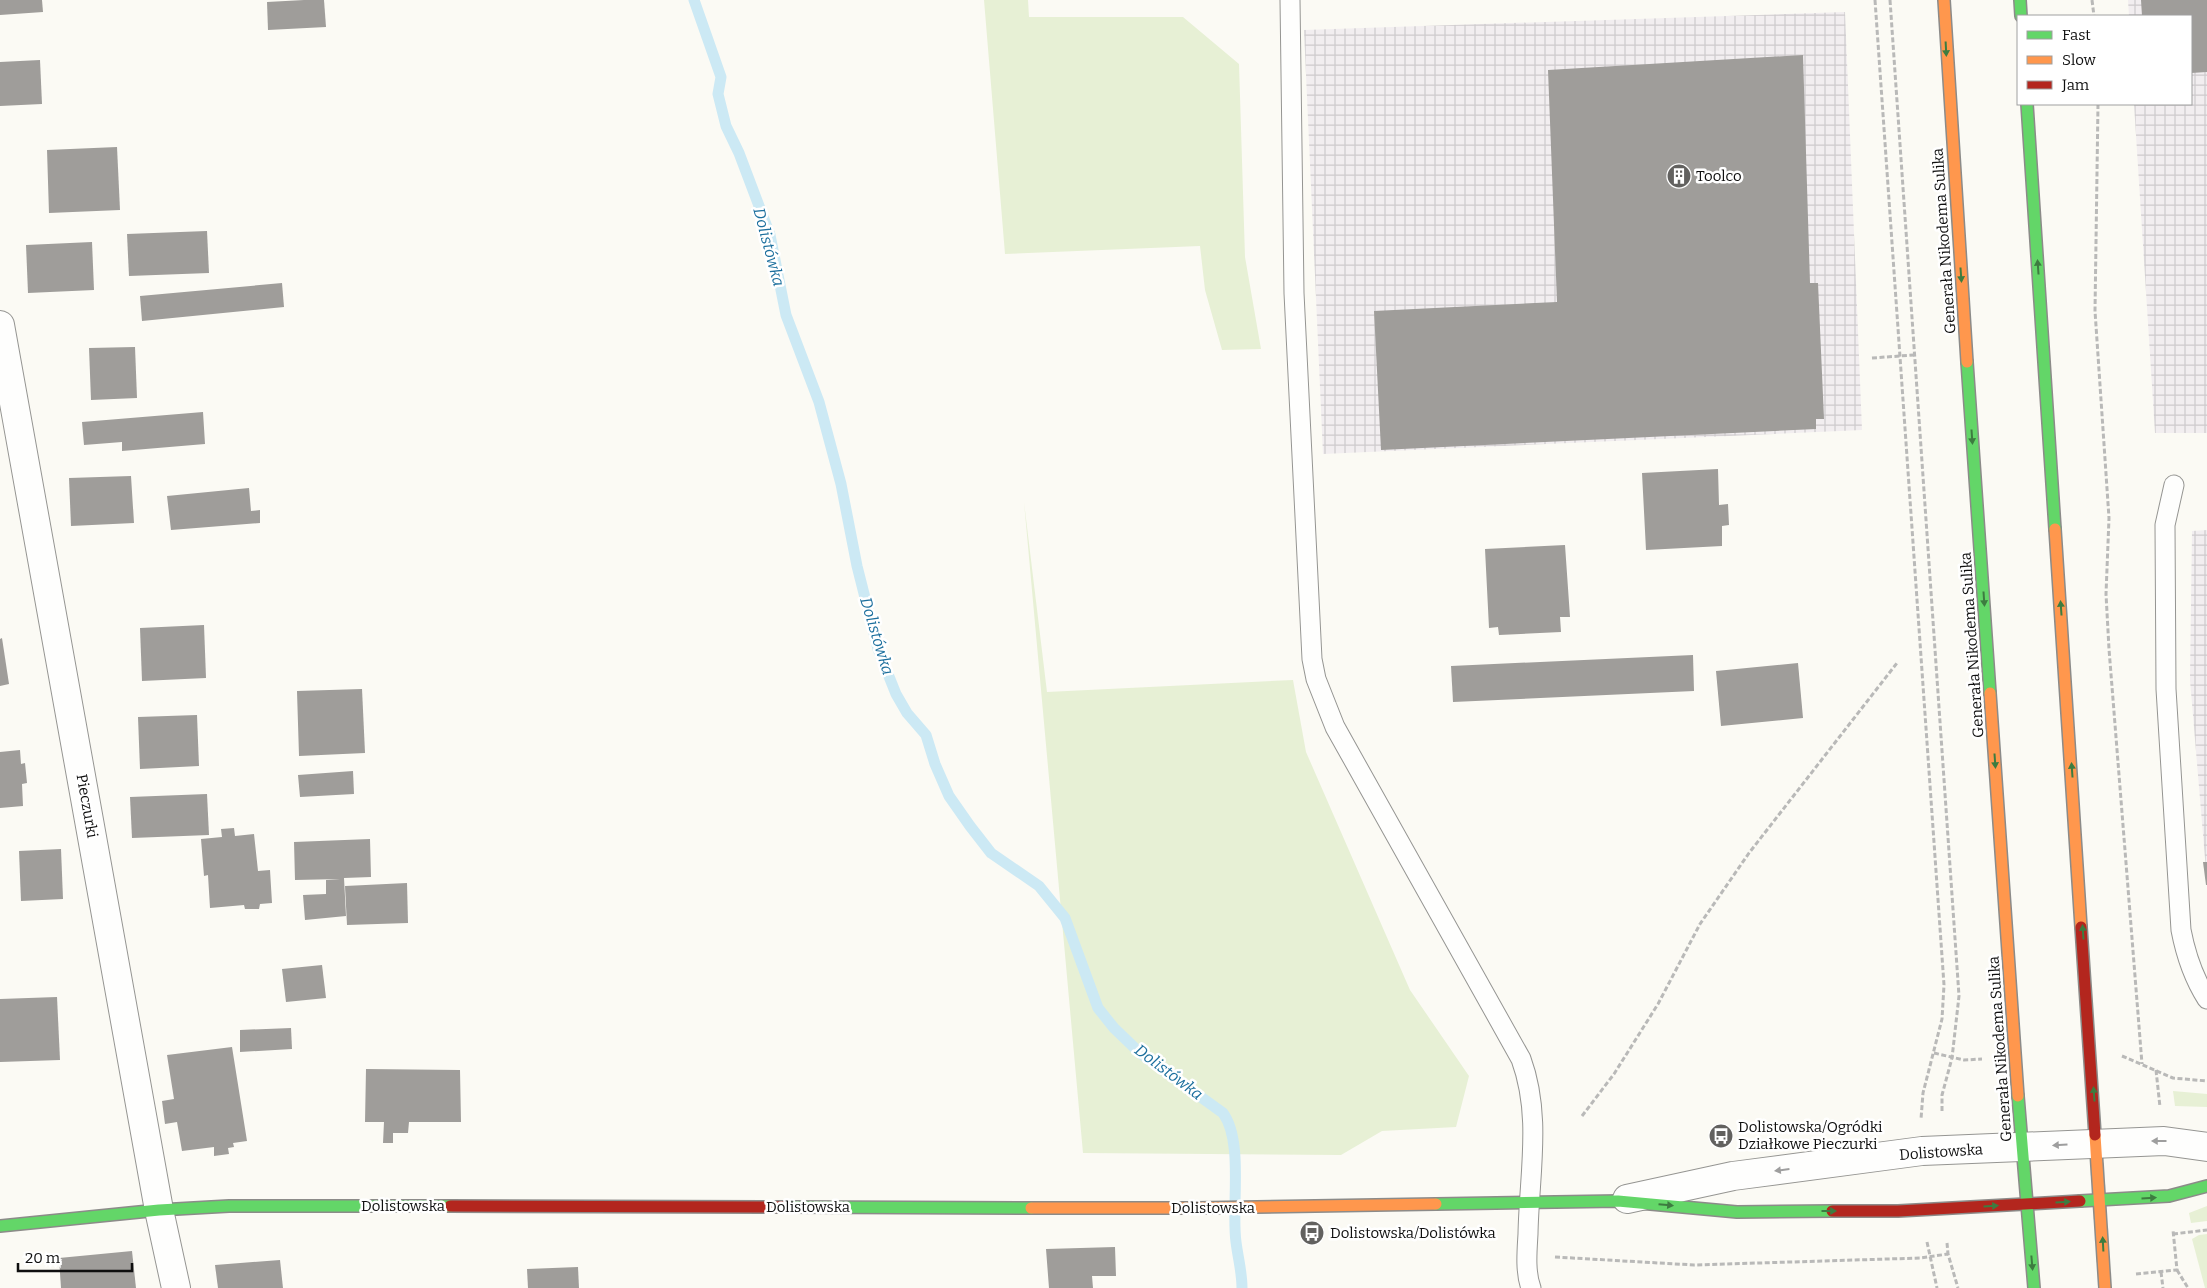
<svg xmlns="http://www.w3.org/2000/svg" width="2207" height="1288" viewBox="0 0 2207 1288" font-family="Bitter,serif">
<defs>
<pattern id="industrial-grid" width="8" height="8" patternUnits="userSpaceOnUse" patternTransform="scale(1.25)"><rect width="8" height="8" fill="#f2eef0"/><path d="M0 4h8M4 0v8" fill="none" stroke="#cecbcd"/></pattern>
</defs>
<rect width="100%" height="100%" fill="#fbfaf4"/>
<g fill="url(#industrial-grid)">
<path d="M2128,0H2207V433H2155L2134,104H2191V16H2129Z"/>
<path d="M1845,12L1862,430L1323,454L1304,30Z"/>
<path d="M2207,530V882L2190,680L2192,531Z"/>
</g>
<g fill="#e7f0d5">
<path d="M984,0H1028L1029,17H1183L1239,64L1245,257L1261,349L1222,350L1205,290L1200,246L1005,254Z"/>
<path d="M1024,502L1047,692L1293,680L1306,752L1410,990L1469,1076L1456,1127L1382,1131L1341,1155L1083,1153Z"/>
<path d="M2173,1091L2207,1094V1107L2175,1106Z"/>
<path d="M2207,1206V1221L2191,1223L2189,1213Z"/>
<path d="M2207,1234V1288H2205L2192,1239L2199,1235Z"/>
</g>
<g fill="none" stroke-linecap="round" stroke-linejoin="round">
<path stroke="#cce9f4" stroke-width="11" d="M694,0L721,77L718,94L726,126L739,153L770,235L786,315L819,402L841,484L857,566L878,649L896,694L907,713L926,735L935,764L949,796L970,826L991,853L1039,886L1065,918L1098,1008L1114,1028L1140,1053L1223,1113C1244,1142 1231,1207 1236,1242C1238,1258 1242,1272 1242,1288"/>
</g>
<g fill="#9f9d9a">
<path d="M0,0H42L43,12L0,15Z"/>
<path d="M304,0H324L326,27L268,30L267,2Z"/>
<path d="M2141,0H2207V72L2191,73V16H2142Z"/>
<path d="M1803,55L1810,283H1818L1824,419H1816V429L1381,450L1374,311L1557,302L1548,70Z"/>
<path d="M40,60L42,104L0,106V62Z"/>
<path d="M117,147L120,210L49,213L47,150Z"/>
<path d="M207,231L209,273L129,276L127,234Z"/>
<path d="M92,242L94,290L28,293L26,245Z"/>
<path d="M282,283L284,307L142,321L140,296Z"/>
<path d="M135,347L137,398L91,400L89,348Z"/>
<path d="M203,412L205,444L122,451V442L84,445L82,422Z"/>
<path d="M1718,469L1719,505L1728,504L1729,525L1722,526V546L1646,550L1642,473Z"/>
<path d="M131,476L134,523L71,526L69,478Z"/>
<path d="M249,488L251,511L260,510V523L171,530L167,496Z"/>
<path d="M1565,545L1570,617H1560L1561,632L1499,635L1498,627L1489,628L1485,549Z"/>
<path d="M204,625L206,678L142,681L140,628Z"/>
<path d="M2,638L9,684L0,686V639Z"/>
<path d="M1693,655L1694,691L1453,702L1451,666Z"/>
<path d="M1798,663L1803,718L1721,726L1716,671Z"/>
<path d="M362,689L365,753L299,756L297,691Z"/>
<path d="M197,715L199,766L140,769L138,717Z"/>
<path d="M20,750L21,764L25,763L27,783L22,784L23,806L0,808V752Z"/>
<path d="M353,771L354,794L300,797L298,775Z"/>
<path d="M207,794L209,835L132,838L130,797Z"/>
<path d="M234,828L235,836L254,834L258,871L270,870L272,903L260,904L259,909H245L244,905L210,908L208,875L204,876L201,839L222,837L221,829Z"/>
<path d="M370,839L371,877L344,878L346,916L305,920L303,895L326,894V880L340,879L295,880L294,842Z"/>
<path d="M61,849L63,899L21,901L19,851Z"/>
<path d="M2203,862H2207V885H2206Z"/>
<path d="M407,883L408,923L347,925L345,886Z"/>
<path d="M322,965L326,998L286,1002L282,969Z"/>
<path d="M57,997L60,1060L0,1062V999Z"/>
<path d="M291,1028L292,1049L240,1052V1030Z"/>
<path d="M232,1047L247,1141L233,1143L234,1147L228,1148L229,1154L214,1156V1147L182,1151L177,1122L165,1124L162,1101L174,1099L167,1055Z"/>
<path d="M366,1069L460,1070L461,1122H409L408,1133H393V1143H383L384,1122H365Z"/>
<path d="M1115,1247L1116,1276H1092L1093,1288H1049L1046,1249Z"/>
<path d="M132,1251L136,1288H61L59,1258Z"/>
<path d="M280,1260L283,1288H218L215,1265Z"/>
<path d="M578,1267L579,1288H528L527,1269Z"/>
</g>
<g fill="none" stroke-linecap="round" stroke-linejoin="round">
<defs>
<g id="lane">
<path d="M1290,0L1294,293L1312,659L1316,679L1335,727L1521,1059C1542,1116 1529,1175 1528,1234C1527,1251 1525,1272 1531,1288"/>
<path d="M2174,485L2165,525L2166,689L2181,930C2186,956 2193,977 2207,999"/>
</g>
<g id="street">
<path d="M0,325L159,1210L176,1288"/>
<path d="M1627,1199L1733,1176L1922,1151L2164,1141L2207,1147"/>
</g>
<g id="fast">
<path d="M2020,0L2021,16"/>
<path d="M2027,104L2055,529"/>
<path d="M1967,362L1990,693"/>
<path d="M2018,1096L2034,1288"/>
<path d="M2080,1201L2169,1196L2207,1186"/>
<path d="M1436,1204L1618,1201L1737,1212L1832,1211"/>
<path d="M789,1207L1031,1208"/>
<path d="M0,1226L159,1210L229,1206H450"/>
</g>
<g id="slow">
<path d="M1944,0L1967,362"/>
<path d="M2055,529L2081,927"/>
<path d="M1990,693L2018,1096"/>
<path d="M2095,1135L2105,1288"/>
<path d="M1031,1208H1196L1436,1204"/>
</g>
<g id="jam">
<path d="M2081,927L2095,1135"/>
<path d="M450,1206L789,1207"/>
<path d="M1832,1211H1898L2080,1201"/>
</g>
</defs>
<use href="#lane" stroke="#959592" stroke-width="21"/>
<use href="#street" stroke="#959592" stroke-width="30"/>
<use href="#fast" stroke="#8c8b89" stroke-width="14"/>
<use href="#slow" stroke="#8c8b89" stroke-width="14"/>
<use href="#jam" stroke="#8c8b89" stroke-width="14"/>
<g stroke="#b9b9b8" stroke-width="3" stroke-dasharray="5 2.5" stroke-linecap="butt">
<path d="M1875,0L1944,985L1942,1019L1923,1093L1921,1119"/>
<path d="M1890,0L1959,996L1952,1058L1942,1095V1112"/>
<path d="M2092,0L2094,16"/>
<path d="M2098,104L2095,311L2109,518L2106,594L2109,649L2142,1064"/>
<path d="M1872,358L1914,355"/>
<path d="M1934,1053L1964,1060L1982,1059"/>
<path d="M2122,1056L2173,1078L2207,1081"/>
<path d="M2156,1070L2160,1107"/>
<path d="M1582,1116L1614,1074L1658,1004L1700,924L1749,853L1897,663"/>
<path d="M2173,1234L2207,1230"/>
<path d="M1927,1242L1937,1288"/>
<path d="M1947,1243L1948,1254L1958,1288"/>
<path d="M1555,1257L1694,1265L1920,1258L1948,1254"/>
<path d="M2177,1270L2188,1288"/>
<path d="M2161,1272L2163,1288"/>
<path d="M2136,1274L2177,1270L2173,1230"/>
</g>
<use href="#lane" stroke="#fefefd" stroke-width="19"/>
<use href="#street" stroke="#fefefd" stroke-width="28"/>
<use href="#fast" stroke="#63d668" stroke-width="11"/>
<use href="#slow" stroke="#ff974d" stroke-width="11"/>
<use href="#jam" stroke="#b3261e" stroke-width="11"/>
</g>
<defs><path id="oneway-solid" d="M-6-.8H1V-3.2L6.5 0L1 3.2V.8H-6Z" transform="scale(1.25)"/></defs>
<g fill="#3d7c40">
<use href="#oneway-solid" transform="translate(1946 49) rotate(87)"/>
<use href="#oneway-solid" transform="translate(2038 267) rotate(-94)"/>
<use href="#oneway-solid" transform="translate(1961 275) rotate(86)"/>
<use href="#oneway-solid" transform="translate(1972 437) rotate(86)"/>
<use href="#oneway-solid" transform="translate(1984 599) rotate(86)"/>
<use href="#oneway-solid" transform="translate(2061 608) rotate(-94)"/>
<use href="#oneway-solid" transform="translate(1995 761) rotate(86)"/>
<use href="#oneway-solid" transform="translate(2072 770) rotate(-94)"/>
<use href="#oneway-solid" transform="translate(2083 932) rotate(-94)"/>
<use href="#oneway-solid" transform="translate(2094 1094) rotate(-94)"/>
<use href="#oneway-solid" transform="translate(2149 1198) rotate(-3)"/>
<use href="#oneway-solid" transform="translate(2063 1202) rotate(-3)"/>
<use href="#oneway-solid" transform="translate(1666 1205) rotate(5)"/>
<use href="#oneway-solid" transform="translate(1991 1206) rotate(-3)"/>
<use href="#oneway-solid" transform="translate(1829 1211)"/>
<use href="#oneway-solid" transform="translate(2103 1244) rotate(-93)"/>
<use href="#oneway-solid" transform="translate(2032 1263) rotate(85)"/>
</g>
<g fill="#9e9e9e">
<use href="#oneway-solid" transform="translate(2159 1141) rotate(-180)"/>
<use href="#oneway-solid" transform="translate(2060 1145) rotate(177)"/>
<use href="#oneway-solid" transform="translate(1782 1170) rotate(173)"/>
</g>
<defs>
<symbol id="building-disc" viewBox="-11 -11 22 22"><circle r="9.5" fill="#62615f" stroke="#fff"/><path d="M-4-6H4V6H1V3H-1V6H-4ZM-2.5-4.3h1.7v1.8h-1.7ZM.8-4.3h1.7v1.8H.8ZM-2.5-1h1.7V.8h-1.7ZM.8-1h1.7V.8H.8Z" fill="#fff"/></symbol>
<symbol id="bus-disc" viewBox="-11 -11 22 22"><circle r="9.5" fill="#62615f" stroke="#fff"/><path d="M-5-6H5V4H4V6H2V4H-2V6H-4V4H-5ZM-3.5-4V0h7V-4ZM-3.5 1.2v1.5H-2V1.2ZM2 1.2v1.5H3.5V1.2Z" fill="#fff"/></symbol>
</defs>
<g fill-rule="evenodd">
<use href="#building-disc" x="1665" y="162" width="28" height="28"/>
<use href="#bus-disc" x="1707" y="1122" width="28" height="28"/>
<use href="#bus-disc" x="1298" y="1219" width="28" height="28"/>
</g>
<g text-anchor="middle" dominant-baseline="central" stroke-width="5" stroke-linejoin="round" paint-order="stroke">
<g font-size="15" fill="#0f0f0f" stroke="#fff" text-anchor="start">
<text x="1696" y="176">Toolco</text>
<text x="1738" y="1127">Dolistowska/Ogródki<tspan x="1738" dy="17">Działkowe Pieczurki</tspan></text>
<text x="1330" y="1233">Dolistowska/Dolistówka</text>
</g>
<g font-size="15" fill="#0f0f0f" stroke="#fff">
<text transform="translate(1944 241) rotate(-94)">Generała Nikodema Sulika</text>
<text transform="translate(1972 645) rotate(-94)">Generała Nikodema Sulika</text>
<text transform="translate(87 806) rotate(80)">Pieczurki</text>
<text transform="translate(2000 1049) rotate(-94)">Generała Nikodema Sulika</text>
<text transform="translate(1941 1152) rotate(-4)">Dolistowska</text>
<text x="403" y="1206">Dolistowska</text>
<text x="808" y="1207">Dolistowska</text>
<text x="1213" y="1208">Dolistowska</text>
</g>
<g font-size="16" font-style="italic" fill="#1c6f9d" stroke="#fff">
<text transform="translate(769 247) rotate(75)">Dolistówka</text>
<text transform="translate(877 636) rotate(73)">Dolistówka</text>
<text transform="translate(1169 1072) rotate(37)">Dolistówka</text>
</g>
</g>
<rect x="2017" y="15" width="175" height="90" fill="#ffffff" stroke="#9f9f9f"/>
<rect x="2027" y="31" width="25" height="8" fill="#63d668" stroke="#9f9f9f"/>
<text x="2062" y="40" font-size="15" fill="#0f0f0f">Fast</text>
<rect x="2027" y="56" width="25" height="8" fill="#ff974d" stroke="#9f9f9f"/>
<text x="2062" y="65" font-size="15" fill="#0f0f0f">Slow</text>
<rect x="2027" y="81" width="25" height="8" fill="#b3261e" stroke="#9f9f9f"/>
<text x="2062" y="90" font-size="15" fill="#0f0f0f">Jam</text>
<path d="M18 1263v8h114v-8" fill="none" stroke="#0f0f0f" stroke-width="2.5"/>
<text x="25" y="1263" font-size="15" fill="#0f0f0f" stroke="#ffffff" stroke-width="4" paint-order="stroke">20 m</text>
</svg>
